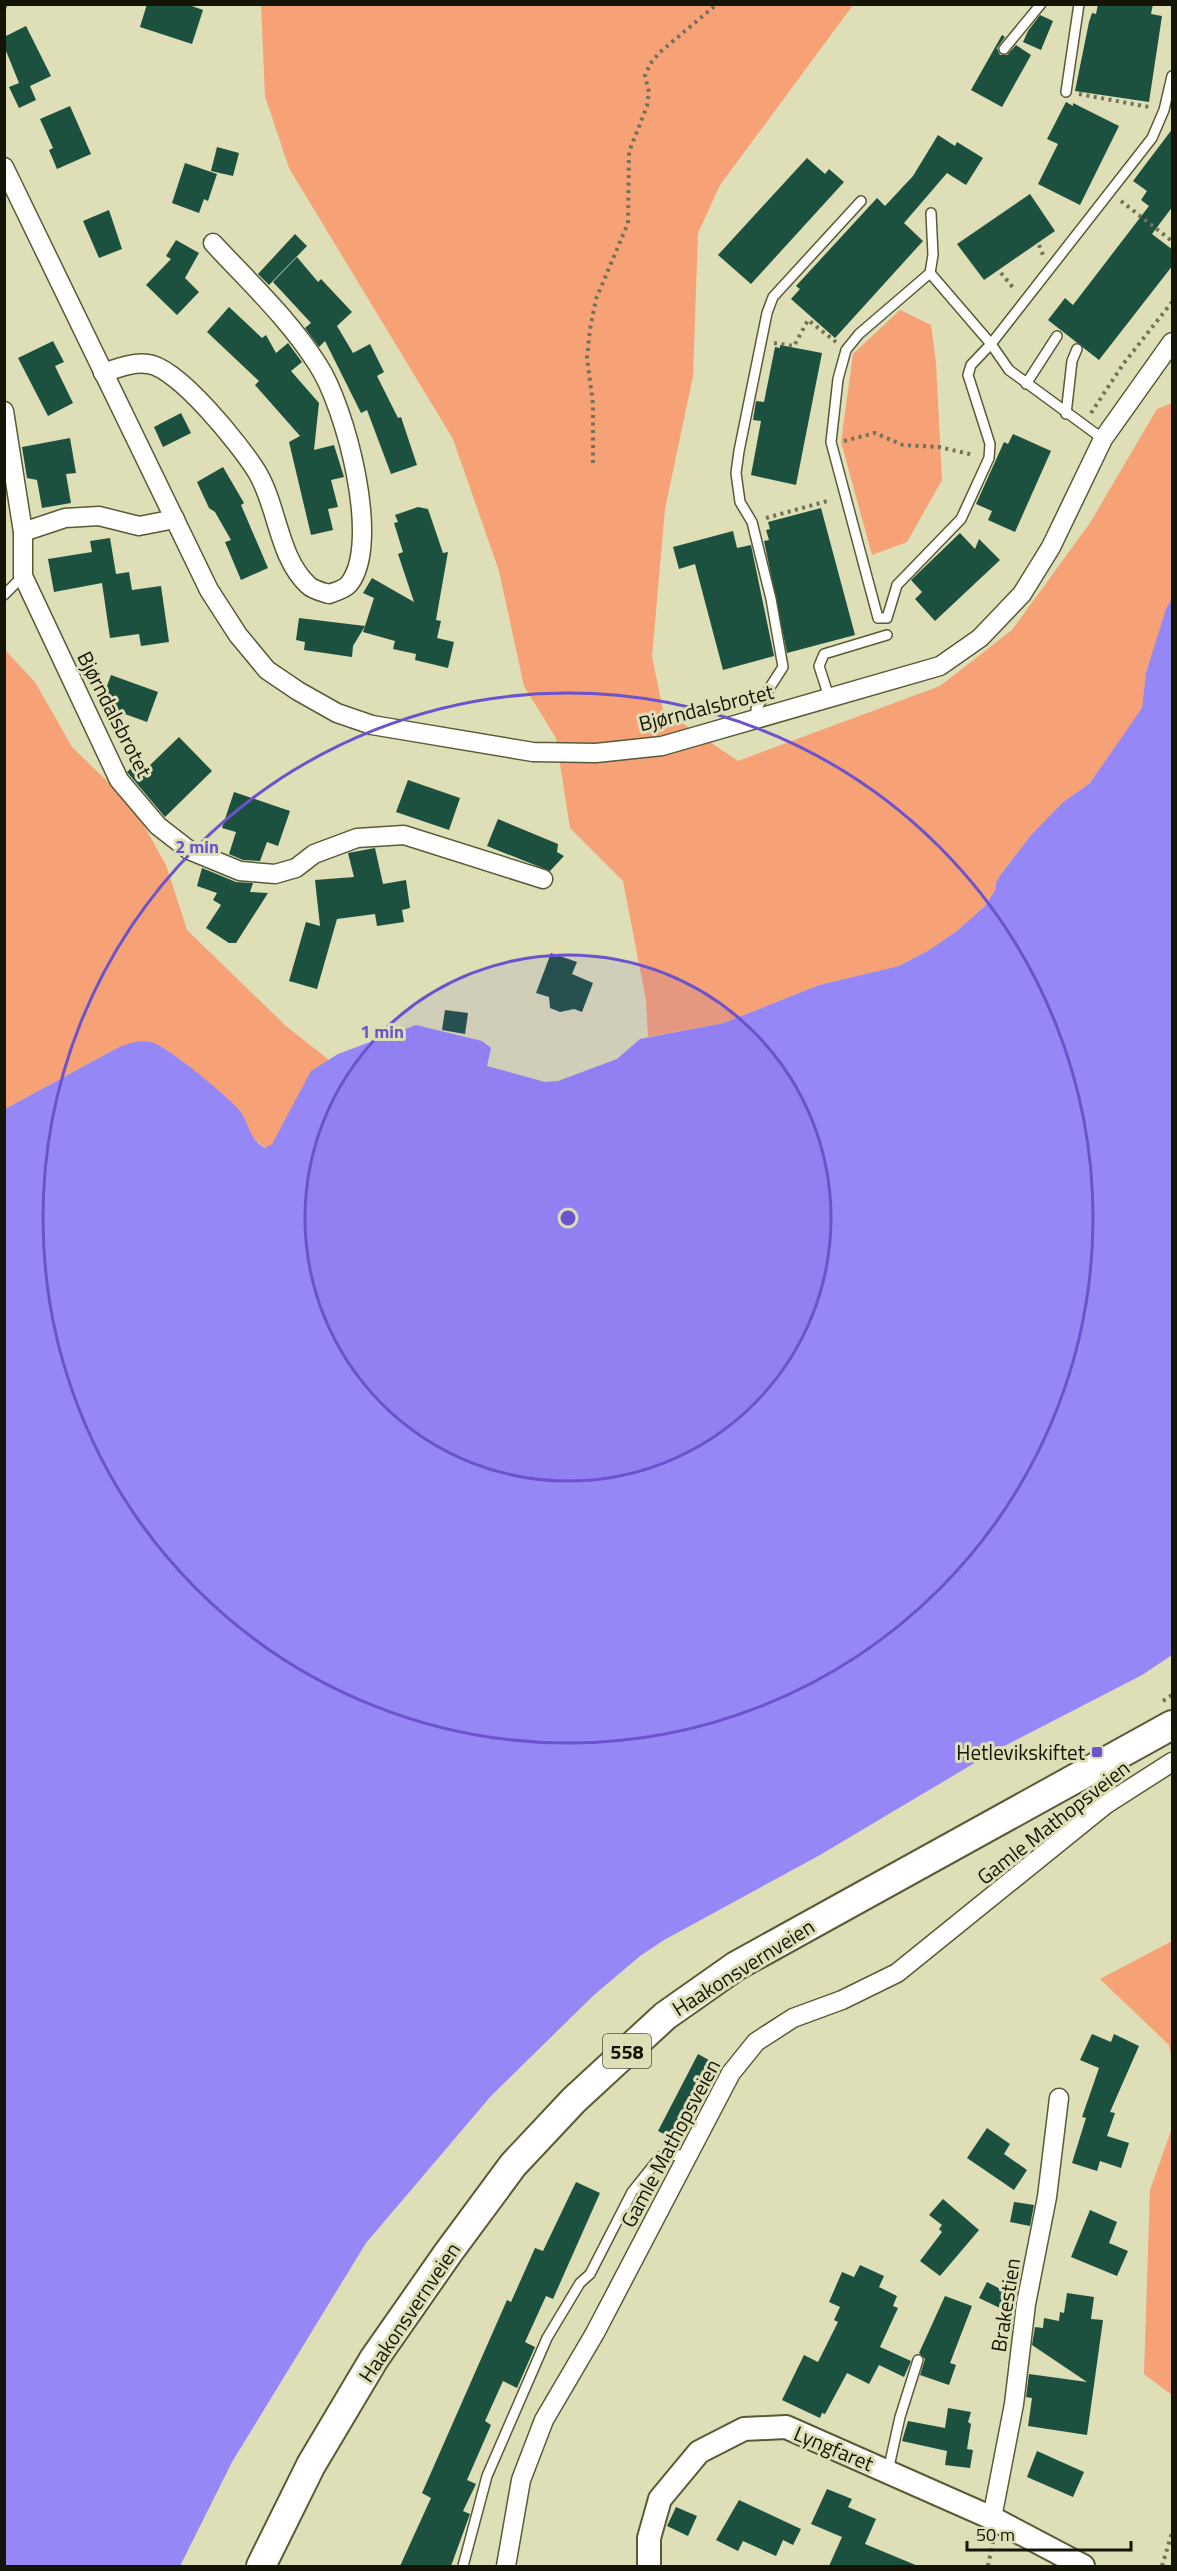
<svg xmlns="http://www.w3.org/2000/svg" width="1177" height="2571" viewBox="0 0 1177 2571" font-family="'Titillium Web',sans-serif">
<rect width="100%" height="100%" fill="#dedeb7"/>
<g fill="#f6a176">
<path d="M261,5H853L720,185L698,233L693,376L665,509L652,656L663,710L738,761L940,686L1012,630L1090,523L1157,409L1172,403V598L1146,673L1143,708L1090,783L1062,803L1032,834L1001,874L996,889L985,906L958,930L931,949L899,966L819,985L724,1023L648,1037L646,1000L623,881L570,828L556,738L524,686L499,571L453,439L289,168L265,96Z"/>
<path d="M900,310L931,325L936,363L942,480L907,542L872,555L841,442L853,354Z"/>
<path d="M4,649L35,682L72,747L133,806L166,865L187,930L286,1026L329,1060L311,1072L272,1145L265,1148L251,1136L240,1111L119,1047L5,1109Z"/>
<path d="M1172,1941V2060L1169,2045L1100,1979Z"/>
<path d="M1172,2128V2395L1144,2374L1150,2190Z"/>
</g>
<path fill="#9687f6" d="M1172,598V1655L1142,1675L993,1752L820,1855L664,1940L640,1956L594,1995L491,2096L366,2243L232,2462L180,2566H5V1109L119,1047C130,1043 139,1040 151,1042C166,1045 230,1098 240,1111C250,1125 249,1139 265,1148L272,1144L311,1071L338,1054L416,1025L482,1041L491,1048L487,1066L545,1082L558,1081L617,1059L640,1039L724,1023L819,985L899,966L931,949L958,930L985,906L996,889V883L1001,874L1032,834L1062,803L1090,783L1142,708L1146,673L1166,609Z"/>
<g fill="#1d513f">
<path d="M147,4H186L203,10L192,44L140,27Z"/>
<path d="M1098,4H1153L1151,14L1162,16L1149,102L1075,91L1089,22L1092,13L1096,14Z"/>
<path d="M1040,15L1053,21L1041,50L1023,42L1028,31Z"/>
<path d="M26,26L51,76L30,86L36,100L19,108L9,87L19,83L4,46V37Z"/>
<path d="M1002,35L1005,37L997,48L1000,55H1007L1016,45L1031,55L1002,107L971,90Z"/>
<path d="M1066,102L1073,106V103L1119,126L1080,205L1038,184L1058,144L1047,139Z"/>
<path d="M70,106L91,154L57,169L49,150L53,148L40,119Z"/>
<path d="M1173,128V206L1152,234L1173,250V265L1099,360L1048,320L1065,298L1073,305L1149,206L1141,200L1147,191L1133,181Z"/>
<path d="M938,135L955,146L957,142L983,158L966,185L947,173L904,223L923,241L835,338L791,299L800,289L796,286L877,198L885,206L913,176Z"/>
<path d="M217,147L239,153L233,176L211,171Z"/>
<path d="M807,158L825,174L829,169L844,182L751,284L718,255Z"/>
<path d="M185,163L217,174L208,201L204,199L199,213L172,203Z"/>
<path d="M1030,194L1055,231L984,280L957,244Z"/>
<path d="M109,210L122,249L99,258L83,221Z"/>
<path d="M295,234L307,246L269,285L258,274Z"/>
<path d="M176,240L199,253L185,278L199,292L177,315L146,285L171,259L166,256Z"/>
<path d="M297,257L318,282L321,279L352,312L337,326L353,353L370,344L384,372L377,376L398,418L401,417L417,465L391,474L367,410L361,413L325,341L319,347L305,328L311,323L273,282Z"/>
<path d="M229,307L262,338L266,335L276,353L288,343L302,362L291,371L319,403L314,450L334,445L344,477L331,480L338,507L328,509L333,530L311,535L289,442L300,436L255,385L259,381L207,332Z"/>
<path d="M53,341L64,362L55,366L73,403L48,416L18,358Z"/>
<path d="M780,345L822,353L796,485L751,475L761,421L753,420L756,401L764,402L775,347L780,348Z"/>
<path d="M181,413L191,433L163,447L154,427Z"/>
<path d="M1013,434L1051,451L1015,532L988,520L992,511L976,504L1004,442L1008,444Z"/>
<path d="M70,438L76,473L66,474L71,503L42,508L37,480L27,478L22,447Z"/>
<path d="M223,467L244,503L241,505L268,568L241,580L225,542L231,540L215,512L209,508L197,482Z"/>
<path d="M418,507L428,509L443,553L448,552L436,620L441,621L437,638L454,642L448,668L415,660L416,654L393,649L395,641L363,632L365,626L353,646L352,657L304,650L305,642L296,640L299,618L365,626L374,598L363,593L372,578L414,602L398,554L403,552L394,523L398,522L395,515Z"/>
<path d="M821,508L855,635L787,653L764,541L769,540L766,530L770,529L768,522Z"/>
<path d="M733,531L737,548L751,545L774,656L723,670L695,564L679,569L673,547Z"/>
<path d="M960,533L975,549L979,539L1000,560L935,621L915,599L922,592L911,580Z"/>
<path d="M110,538L116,574L129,572L132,590L161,586L169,642L141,646L139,634L110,638L102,583L54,592L48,559L92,552L90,541Z"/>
<path d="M111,675L158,692L147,722L100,705Z"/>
<path d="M179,737L212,771L165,817L127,772L139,761L146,769Z"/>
<path d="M408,780L460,798L449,830L396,812Z"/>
<path d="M234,792L290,811L278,846L267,842L260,861L243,860L229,854L236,832L222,828Z"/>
<path d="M498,819L558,844L557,852L564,856L550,871L487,846Z"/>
<path d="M375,848L383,884L406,880L410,908L402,910L404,922L377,926L375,914L337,919L317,989L289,981L306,922L320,926L315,880L354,877L348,853Z"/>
<path d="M202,868L236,882L253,883L250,892L268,893L236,943H229L206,928L221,905L213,900L217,893L197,886Z"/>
<path d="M551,953L577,962L572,974L593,983L582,1012L574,1009L560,1012L550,1008L549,997L536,993Z"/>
<path d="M445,1010L468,1013L465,1034L442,1030Z"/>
<path d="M1092,2034L1111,2042L1114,2034L1139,2046L1110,2112L1115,2113L1107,2136L1129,2143L1121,2168L1100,2161L1097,2171L1072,2163L1086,2118L1082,2117L1099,2068L1080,2060Z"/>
<path d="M698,2054L718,2065L678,2141L658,2131Z"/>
<path d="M987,2128L1010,2144L1004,2154L1027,2170L1014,2190L967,2158Z"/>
<path d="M576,2182L600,2193L553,2299L546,2296L525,2342L535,2347L517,2388L503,2381L485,2421L491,2425L467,2480L476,2484L463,2511L470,2514L451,2566H400L431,2498L422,2493L507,2300L511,2302L535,2248L543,2251Z"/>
<path d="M943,2199L979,2230L940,2276L920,2261L942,2232L939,2229L942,2225L929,2215Z"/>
<path d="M1014,2202L1034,2205L1030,2226L1010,2222Z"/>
<path d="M1090,2210L1117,2222L1109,2243L1128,2251L1117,2276L1071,2257Z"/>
<path d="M860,2265L884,2276L879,2287L897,2296L893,2306L898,2308L880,2347L911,2361L904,2377L879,2365L869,2384L847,2373L825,2414L822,2413L820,2418L782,2400L804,2355L818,2362L838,2322L834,2320L840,2307L829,2302L842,2272L854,2277Z"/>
<path d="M987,2282L1008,2293L1000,2308L979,2298Z"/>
<path d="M1067,2293L1094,2297L1091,2319L1103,2320L1087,2435L1028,2426L1032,2398L1026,2397L1029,2374L1087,2382L1032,2345L1035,2327L1043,2328L1044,2318L1059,2321L1060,2312L1064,2313Z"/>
<path d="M945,2296L972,2306L950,2363L956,2365L949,2385L920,2375L925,2359L919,2353Z"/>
<path d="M948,2408L971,2412L968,2422L971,2424L967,2449L973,2450L970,2468L945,2465L947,2451L902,2441L908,2421L945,2428Z"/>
<path d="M1037,2451L1084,2472L1073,2497L1027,2477Z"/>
<path d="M827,2489L852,2499L848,2507L876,2519L865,2544L918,2566H829L842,2537L811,2524Z"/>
<path d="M739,2500L801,2529L793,2545L783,2540L776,2556L743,2541L738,2551L716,2540Z"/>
<path d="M676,2507L697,2516L688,2536L667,2526Z"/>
</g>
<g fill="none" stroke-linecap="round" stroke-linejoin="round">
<defs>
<g id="service">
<path d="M1004,49L1041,4"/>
<path d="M1066,92L1079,4"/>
<path d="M930,273L991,344L971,365L968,375L990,444L989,458L961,519L897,585L887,618H878L831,442L838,379L846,350L859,334Z"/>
<path d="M930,273L933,255L931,213"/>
<path d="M1026,384L1057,336"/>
<path d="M1066,414L1072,361L1077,349"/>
<path d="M1103,439L1009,370L991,344L1152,138L1164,110L1172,76"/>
<path d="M4,595L23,576"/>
<path d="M829,697L819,666L824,654L887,635"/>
<path d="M758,719L756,709L783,667L771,599L752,522L740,502L736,473L739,451L767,313L773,297L861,201"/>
<path d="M888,2471L900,2417L918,2360"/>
<path d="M463,2566L487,2476L547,2338L580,2283L590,2274L632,2192L660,2157L688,2154"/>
</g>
<g id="minor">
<path d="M4,167L209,590L238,635L267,670L298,691L337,713L372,725L533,752L596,753L662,746L940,666L980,638L1022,594L1051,547L1103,439L1172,342"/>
<path d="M103,373C118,368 132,362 148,364C178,367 241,446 257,472C278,507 278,557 308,585C313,590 322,592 329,594C335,592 345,589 349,584C382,543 345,406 318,365C290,320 249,282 213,243"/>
<path d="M4,411L23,532"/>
<path d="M175,519L139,526L99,516L65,518L23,532V576L119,780L158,826L189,850L240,871L275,874L296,868L314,854L357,838L404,835L543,879"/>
<path d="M992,2518L1014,2404L1026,2304L1047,2197L1059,2098"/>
<path d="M506,2566L521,2480L544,2420L595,2333L731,2073L756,2042L793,2018L842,2000L897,1973L1105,1805L1172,1762"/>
</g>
<path id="tertiary" d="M649,2566V2538L660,2499L699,2452L744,2429L786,2427L992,2518L1083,2566"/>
<path id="primary" d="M261,2566L311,2465L374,2359L448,2253L513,2165L574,2100L665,2016L736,1966L1172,1725"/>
</defs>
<use href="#service" stroke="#5a5a37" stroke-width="12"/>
<use href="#minor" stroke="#5a5a37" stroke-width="21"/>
<use href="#tertiary" stroke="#5a5a37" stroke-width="26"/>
<use href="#primary" stroke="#5a5a37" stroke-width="32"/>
<g stroke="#727258" stroke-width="4" stroke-dasharray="3 4.5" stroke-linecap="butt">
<path d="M4,8L7,4"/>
<path d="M1079,94L1149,107"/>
<path d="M1121,201L1172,241"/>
<path d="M1039,245L1043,255"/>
<path d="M1001,273L1015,290"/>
<path d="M774,343L794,346L808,320L836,342"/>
<path d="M1091,413L1124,363L1172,302"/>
<path d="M844,441L875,433L903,445L939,447L974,455"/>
<path d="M593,463V404L587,358L590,329L596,299L628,223L629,152L647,106L649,92L645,76L650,64L659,53L717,4"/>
<path d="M766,518L831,500"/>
<path d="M1163,1701L1172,1695"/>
<path d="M988,2566L993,2541"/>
<path d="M1162,2566L1172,2533"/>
</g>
<use href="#service" stroke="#fff" stroke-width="9"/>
<use href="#minor" stroke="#fff" stroke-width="18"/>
<use href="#tertiary" stroke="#fff" stroke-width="22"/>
<use href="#primary" stroke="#fff" stroke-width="28"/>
</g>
<circle cx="568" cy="1218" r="263" fill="#6a53cc" fill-opacity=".12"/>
<g fill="none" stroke="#6a53cc" stroke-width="3">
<circle cx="568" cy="1218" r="263"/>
<circle cx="568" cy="1218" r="525"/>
</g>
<rect fill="#6a53cc" stroke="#dedeb7" stroke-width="2" x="1091" y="1746" width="12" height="12" rx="3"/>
<g text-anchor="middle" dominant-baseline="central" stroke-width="6" stroke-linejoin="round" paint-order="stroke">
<rect fill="#dedeb7" stroke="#51513c" stroke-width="1.5" x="603" y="2034" width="48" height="34" rx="4.5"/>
<g font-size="20" font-weight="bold" fill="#151507">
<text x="627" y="2051">558</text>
</g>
<g font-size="21" fill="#151507" stroke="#dedeb7">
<text transform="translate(706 707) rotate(-14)">Bjørndalsbrotet</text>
<text transform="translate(115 714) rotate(63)">Bjørndalsbrotet</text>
<text transform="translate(1053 1822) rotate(-38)">Gamle Mathopsveien</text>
<text transform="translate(743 1967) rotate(-32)">Haakonsvernveien</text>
<text transform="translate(670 2143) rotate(-62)">Gamle Mathopsveien</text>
<text transform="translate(1005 2305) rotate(-81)">Brakestien</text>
<text transform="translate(409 2312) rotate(-56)">Haakonsvernveien</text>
<text transform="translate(834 2448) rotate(23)">Lyngfaret</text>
</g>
<g font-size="21" fill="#151507" stroke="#dedeb7" text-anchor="end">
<text x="1085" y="1752">Hetlevikskiftet</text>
</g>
</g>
<circle cx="568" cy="1218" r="9" fill="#6a53cc" stroke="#dedeb7" stroke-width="3"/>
<g font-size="18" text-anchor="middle" font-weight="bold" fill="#6a53cc" stroke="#dedeb7" stroke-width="6" stroke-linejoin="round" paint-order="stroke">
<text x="197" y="853">2 min</text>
<text x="382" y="1038">1 min</text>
</g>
<rect width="1177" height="2571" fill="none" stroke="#151507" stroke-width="12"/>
<path d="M967 2541v9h164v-9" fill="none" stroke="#151507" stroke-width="3"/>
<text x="976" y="2541" font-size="18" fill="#151507" stroke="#dedeb7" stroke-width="4.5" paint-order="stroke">50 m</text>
</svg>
